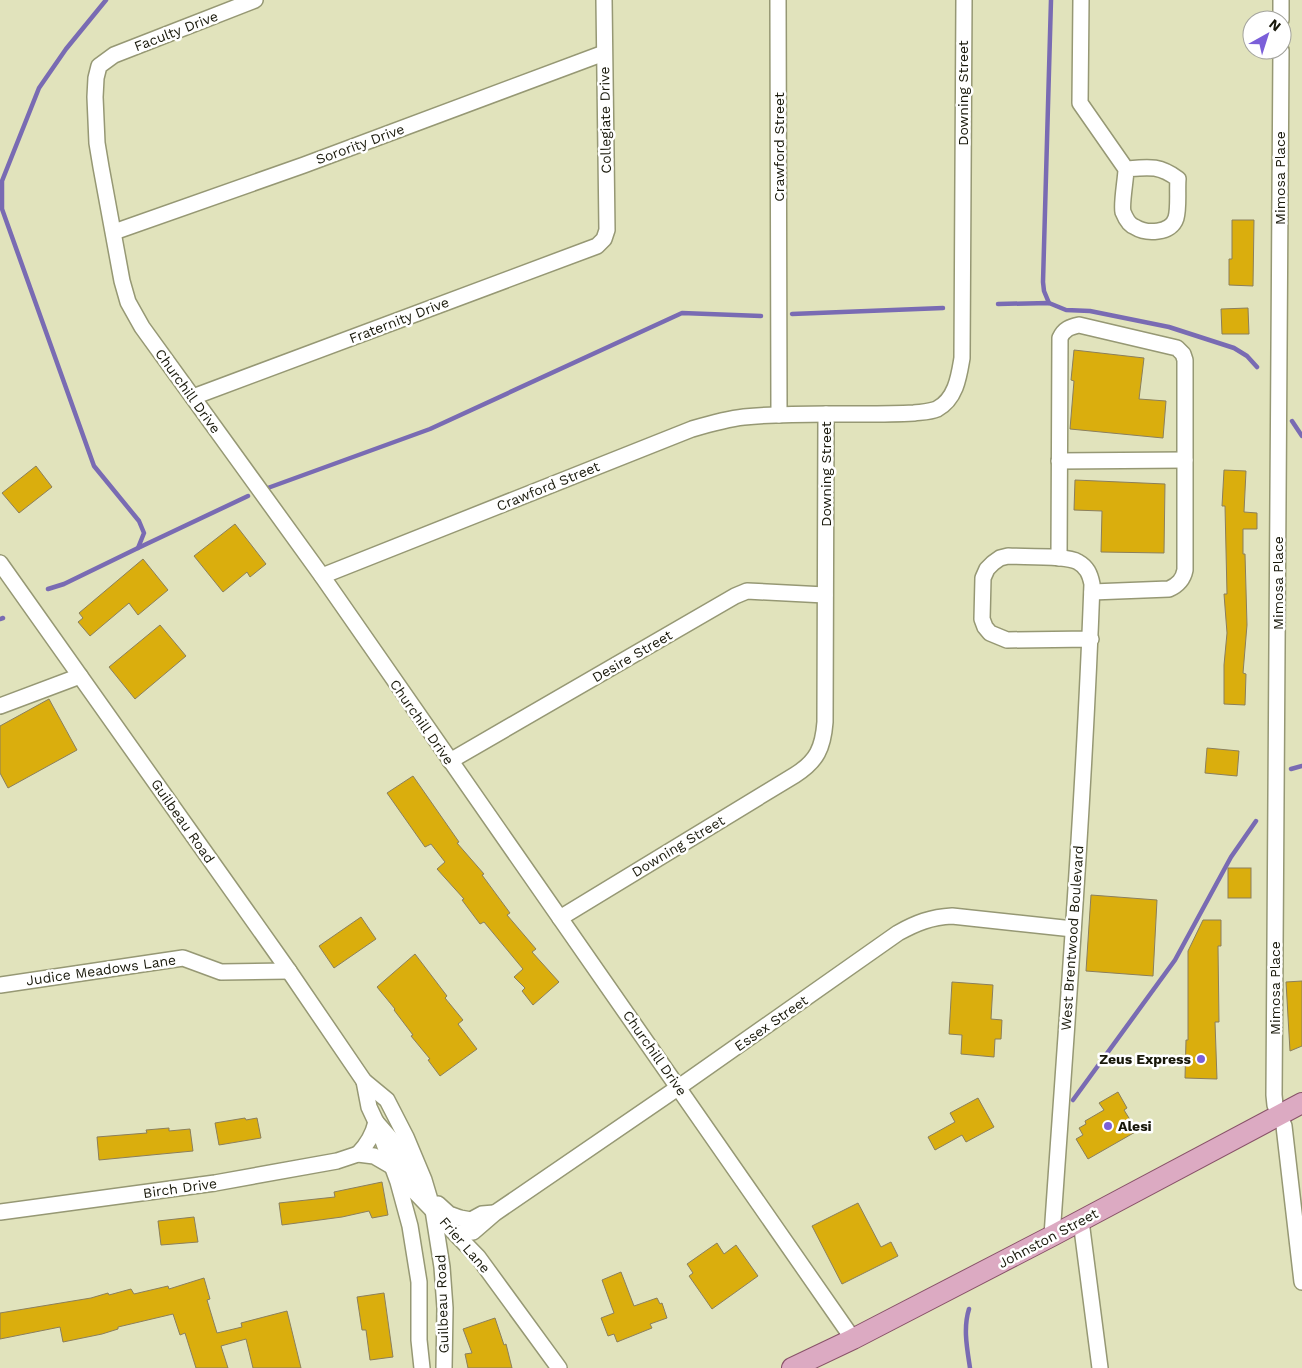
<svg xmlns="http://www.w3.org/2000/svg" width="1302" height="1368" viewBox="0 0 1302 1368" font-family="'Work Sans',sans-serif">
<rect width="100%" height="100%" fill="#e1e3bc"/>
<g fill="none" stroke-linecap="round" stroke-linejoin="round">
<g stroke="#796bb3" stroke-width="4.5">
<path d="M1049,303L1044,291L1043,282L1051,0"/>
<path d="M998,304L1049,303L1066,310L1090,311L1169,327L1234,348L1247,356L1257,367"/>
<path d="M792,314L943,308"/>
<path d="M1292,421L1302,436"/>
<path d="M265,489L430,429L682,313L761,316"/>
<path d="M138,548L248,496"/>
<path d="M48,589L64,584L138,548L144,533L139,521L94,466L2,209V181L39,88L66,49L106,0"/>
<path d="M0,619L3,618"/>
<path d="M1291,769L1302,766"/>
<path d="M1073,1100L1175,960L1231,857L1256,821"/>
<path d="M969,1309C963,1328 967,1348 970,1368"/>
</g>
</g>
<g fill="#daae0d" stroke="#8b7f5c">
<path d="M1232,220H1254L1253,286L1229,285V259H1232Z"/>
<path d="M1248,308L1249,334H1222L1221,309Z"/>
<path d="M1074,350L1144,358L1139,399L1166,401L1163,438L1070,429L1074,381L1071,380Z"/>
<path d="M36,466L52,487L19,513L2,493Z"/>
<path d="M1224,470L1246,471L1244,512L1257,513V529H1243V554H1245L1247,625L1243,673L1246,674L1245,705L1224,704V665L1227,633L1224,594H1227L1225,506H1222Z"/>
<path d="M1075,480L1165,484L1164,553L1101,552L1102,511L1074,510Z"/>
<path d="M235,524L266,564L250,577L247,572L223,592L194,556Z"/>
<path d="M143,559L168,590L138,615L129,603L90,636L78,622L83,618L79,613Z"/>
<path d="M160,625L186,656L135,699L109,667Z"/>
<path d="M49,699L77,750L8,788L0,773V726Z"/>
<path d="M1207,748L1239,751L1237,776L1205,773Z"/>
<path d="M413,776L459,842L457,843L484,874L482,875L510,913L507,915L536,949L532,952L559,982L533,1005L522,991L525,988L514,977L523,969L484,922L480,924L462,900L464,899L437,869L445,862L431,844L425,847L387,793Z"/>
<rect x="1228" y="868" width="23" height="30"/>
<path d="M1091,895L1157,900L1153,976L1086,971Z"/>
<path d="M361,917L376,939L334,968L319,946Z"/>
<path d="M1203,920H1221V946H1218L1219,1022H1215L1217,1079L1185,1078L1186,1040H1188V951Z"/>
<path d="M415,954L447,996L445,998L463,1020L458,1024L477,1049L440,1076L428,1060L430,1059L411,1036L413,1035L394,1010L395,1009L377,987Z"/>
<path d="M1302,981V1046L1290,1051L1286,982Z"/>
<path d="M952,982L993,985L991,1019L1002,1020L1001,1039H995L994,1057L961,1054L962,1035L949,1034Z"/>
<path d="M1118,1092L1127,1108L1124,1110L1137,1131L1088,1159L1076,1139L1083,1135L1079,1128L1086,1124L1085,1121L1104,1110L1099,1103Z"/>
<path d="M978,1098L994,1127L966,1142L962,1135L935,1150L928,1137L955,1122L950,1113Z"/>
<path d="M245,1118L246,1120L257,1118L261,1138L219,1145L215,1123Z"/>
<path d="M169,1128V1131L190,1129L193,1151L99,1160L97,1137L147,1133L146,1130Z"/>
<path d="M382,1182L388,1215L372,1218L369,1211L342,1217L282,1225L279,1203L335,1197L334,1192Z"/>
<path d="M858,1203L881,1247L891,1242L898,1256L842,1284L812,1226Z"/>
<path d="M194,1217L198,1242L161,1245L158,1221Z"/>
<path d="M717,1243L724,1254L736,1245L758,1276L712,1309L689,1276L693,1273L687,1264Z"/>
<path d="M621,1272L634,1306L657,1298L660,1304L662,1303L667,1318L650,1324L652,1328L617,1342L614,1334L608,1336L601,1318L614,1313L602,1280Z"/>
<path d="M204,1278L210,1299L207,1300L217,1333L242,1327L241,1323L287,1311L301,1368H253L246,1339L221,1346L228,1368H196L185,1333L180,1335L173,1314L118,1327V1329L102,1334L63,1342L60,1327L0,1339V1313L91,1298L108,1293L109,1295L131,1289L134,1294L168,1286L169,1289Z"/>
<path d="M384,1293L393,1357L370,1360L366,1330H362L357,1297Z"/>
<path d="M495,1318L504,1345L506,1344L512,1368H468L465,1354L472,1353L463,1329Z"/>
</g>
<g fill="none" stroke-linecap="round" stroke-linejoin="round">
<defs>
<g id="minor">
<path d="M255,0L114,55L99,66L96,78L95,97L97,143L101,167L122,281L128,302L142,327L322,576L853,1339"/>
<path d="M778,0L779,415"/>
<path d="M1081,0L1080,103L1126,169C1126,178 1121,204 1123,212C1125,217 1129,225 1135,227C1146,234 1171,234 1176,218C1179,208 1177,190 1178,179C1159,165 1149,167 1126,169"/>
<path d="M1281,20V0"/>
<path d="M1281,50L1274,1095L1275,1105L1284,1126L1302,1282"/>
<path d="M114,232L304,165L604,53"/>
<path d="M193,397L597,246L604,239L607,230L604,0"/>
<path d="M1059,461L1185,460"/>
<path d="M1059,558L1060,338C1064,329 1070,327 1079,325L1177,348L1183,354L1185,360V570C1183,580 1178,585 1169,589L1092,592"/>
<path d="M0,563L289,971L364,1081L387,1100L406,1137L424,1180L433,1210L442,1267L445,1308L444,1368"/>
<path d="M322,576L692,429C709,424 726,419 744,417C801,411 858,416 914,413C922,412 930,412 937,409C956,399 959,376 962,358L964,0"/>
<path d="M0,706L80,676"/>
<path d="M450,761L735,596L747,591L825,595"/>
<path d="M560,918L795,775C817,761 823,748 825,722L826,414"/>
<path d="M0,985L183,958L221,972L289,971"/>
<path d="M364,1081L369,1107L376,1122L398,1182L410,1226L419,1282V1340L422,1368"/>
<path d="M376,1122L397,1146L413,1190L478,1257L559,1368"/>
<path d="M358,1154C368,1144 373,1135 376,1122"/>
<path d="M438,1204L449,1214L460,1218L471,1220L482,1214L494,1213"/>
<path d="M0,1212L215,1183L337,1161L358,1154L374,1156L393,1167"/>
<path d="M1081,1221L1100,1368"/>
<path d="M456,1233L473,1232L495,1213L679,1087L898,933C916,923 931,917 952,916L1073,929"/>
<path d="M1052,1236C1067,1019 1084,801 1092,584C1090,574 1087,567 1078,562C1067,555 1023,557 1008,556L1000,558L993,563L987,569L983,578L982,619L985,627L990,633L1007,640L1091,639"/>
</g>
<path id="major" d="M792,1368L853,1339L1052,1236L1302,1103"/>
</defs>
<use href="#minor" stroke="#969874" stroke-width="18"/>
<use href="#major" stroke="#885268" stroke-width="22"/>
<use href="#minor" stroke="#fff" stroke-width="15"/>
<use href="#major" stroke="#dcaac2" stroke-width="20"/>
</g>
<g fill="#7b5fd9" stroke="#fff" stroke-width="2">
<circle cx="1201" cy="1059" r="5"/>
<circle cx="1108" cy="1126" r="5"/>
</g>
<g text-anchor="middle" dominant-baseline="central" stroke-width="5" stroke-linejoin="round" paint-order="stroke">
<g font-size="14" fill="#18180a" stroke="#fff">
<text transform="translate(176 31) rotate(-21)">Faculty Drive</text>
<text transform="translate(963 93) rotate(-90)">Downing Street</text>
<text transform="translate(605 120) rotate(-91)">Collegiate Drive</text>
<text transform="translate(360 144) rotate(-20)">Sorority Drive</text>
<text transform="translate(779 147) rotate(-90)">Crawford Street</text>
<text transform="translate(1280 178) rotate(-90)">Mimosa Place</text>
<text transform="translate(399 320) rotate(-21)">Fraternity Drive</text>
<text transform="translate(188 391) rotate(54)">Churchill Drive</text>
<text transform="translate(826 474) rotate(-90)">Downing Street</text>
<text transform="translate(548 486) rotate(-22)">Crawford Street</text>
<text transform="translate(1278 583) rotate(-90)">Mimosa Place</text>
<text transform="translate(632 656) rotate(-30)">Desire Street</text>
<text transform="translate(422 722) rotate(55)">Churchill Drive</text>
<text transform="translate(183 821) rotate(55)">Guilbeau Road</text>
<text transform="translate(678 846) rotate(-31)">Downing Street</text>
<text transform="translate(1072 938) rotate(-86)">West Brentwood Boulevard</text>
<text transform="translate(101 970) rotate(-8)">Judice Meadows Lane</text>
<text transform="translate(1275 988) rotate(-90)">Mimosa Place</text>
<text transform="translate(771 1023) rotate(-35)">Essex Street</text>
<text transform="translate(655 1053) rotate(55)">Churchill Drive</text>
<text transform="translate(180 1188) rotate(-8)">Birch Drive</text>
<text transform="translate(1048 1238) rotate(-28)">Johnston Street</text>
<text transform="translate(465 1245) rotate(49)">Frier Lane</text>
<text transform="translate(442 1304) rotate(-92)">Guilbeau Road</text>
</g>
<g font-size="14" font-weight="bold" fill="#18180a" stroke="#fff" text-anchor="end">
<text x="1191" y="1059">Zeus Express</text>
<text x="1118" y="1126" text-anchor="start">Alesi</text>
</g>
</g>
<g transform="translate(1267 35) rotate(39)"><circle r="24" fill="#ffffff" stroke="#a3a39d"/>
<path d="M0-4L9 19L0 12L-9 19Z" fill="#7b5fd9"/>
<text y="-8" font-size="14" font-weight="bold" text-anchor="middle" fill="#18180a">N</text>
</g>
</svg>
